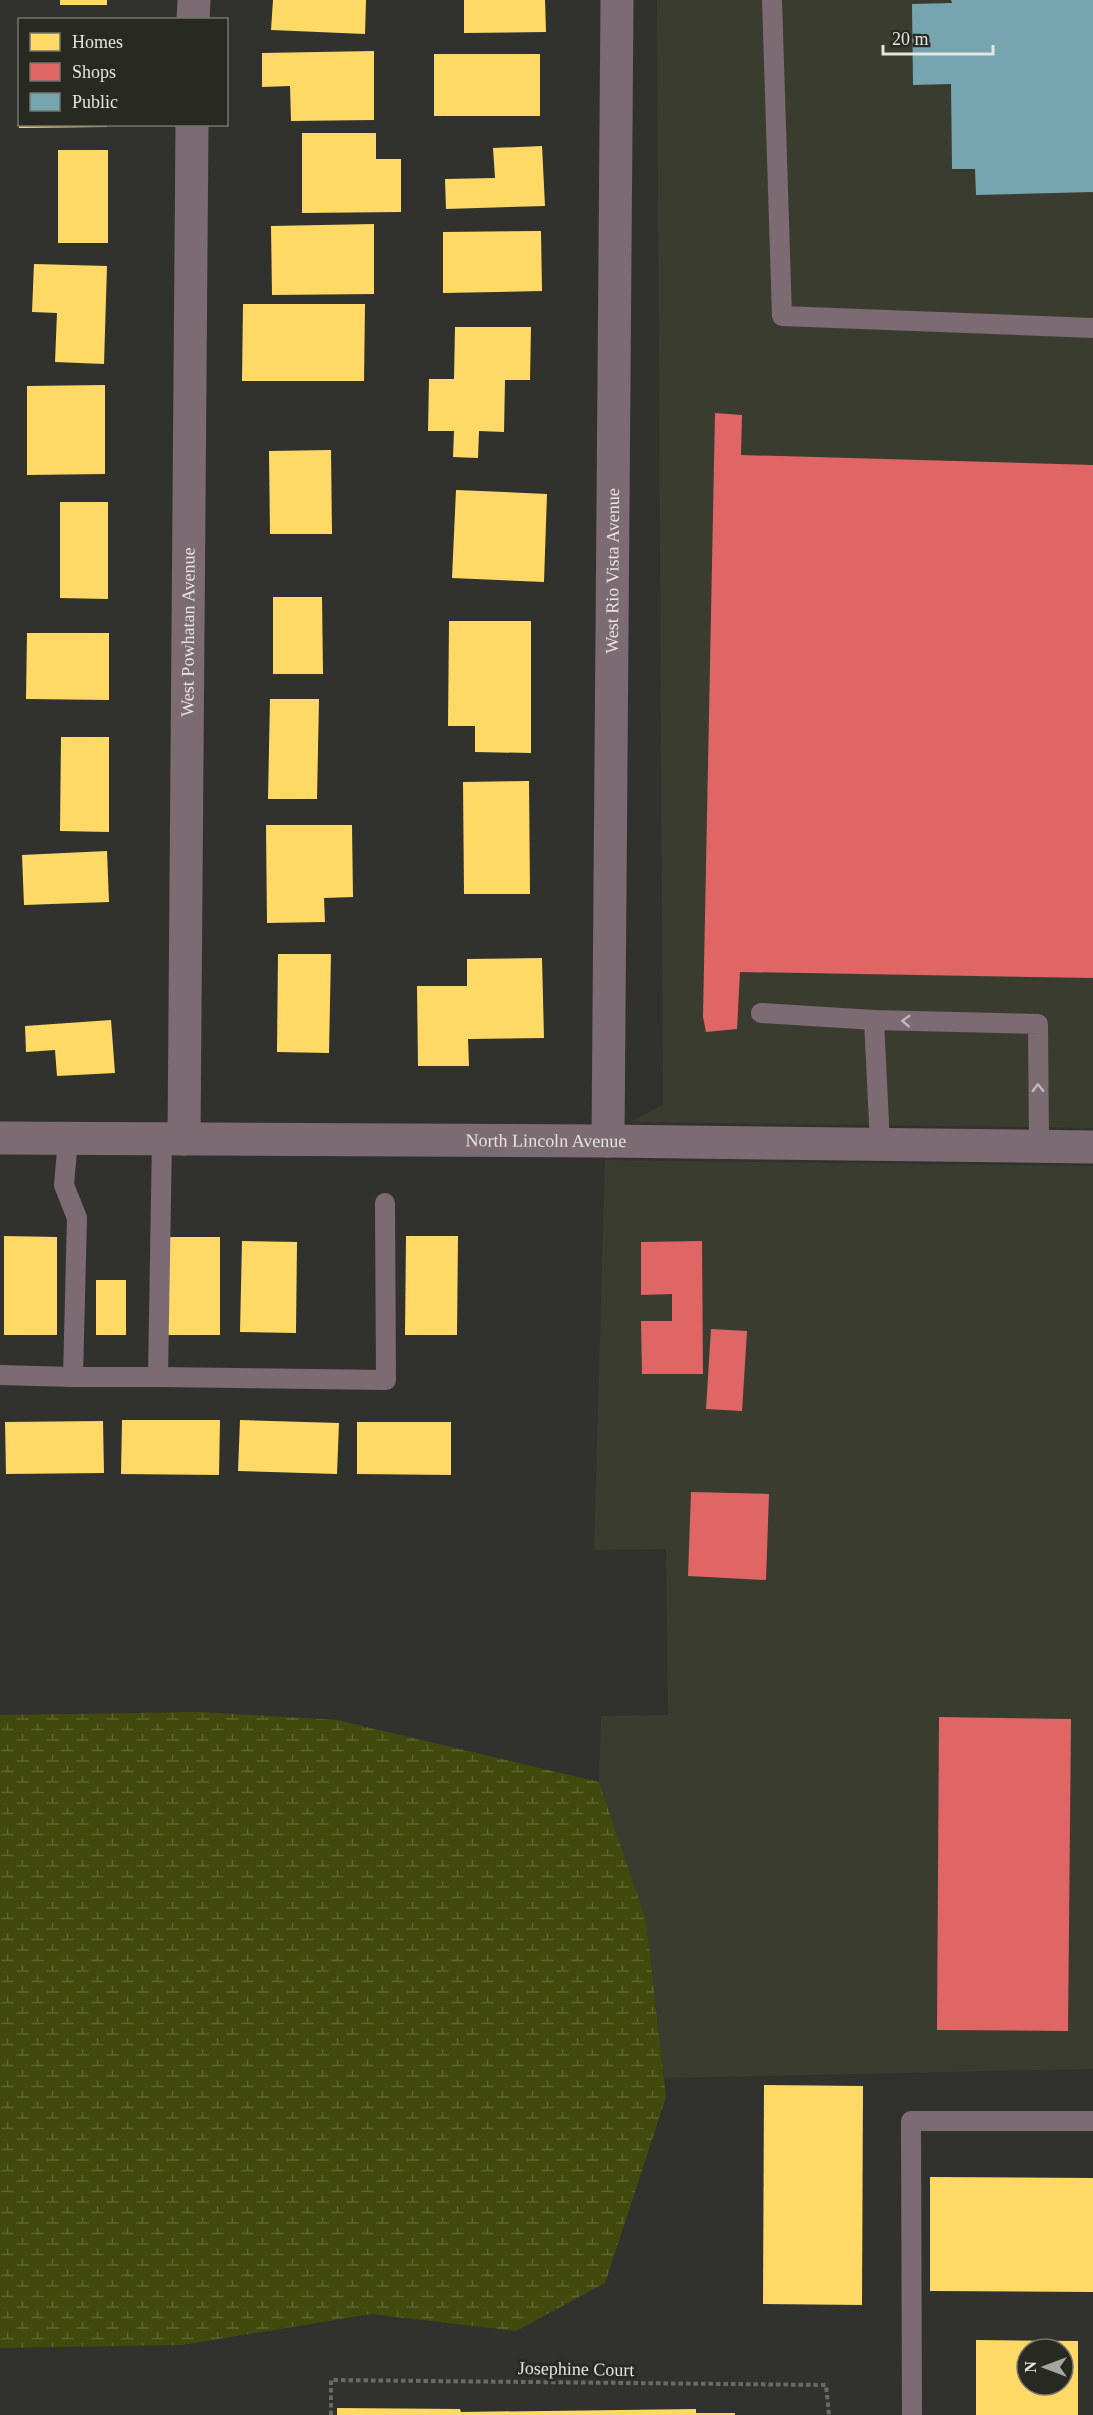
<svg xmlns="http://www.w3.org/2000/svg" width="1093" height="2415" viewBox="0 0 1093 2415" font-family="Georgia,serif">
<defs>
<pattern id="wetland-marsh" width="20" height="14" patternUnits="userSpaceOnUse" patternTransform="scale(1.5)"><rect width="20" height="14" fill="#414a0c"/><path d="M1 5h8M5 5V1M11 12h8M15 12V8" fill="none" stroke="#5c642f"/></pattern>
</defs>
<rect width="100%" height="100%" fill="#31322e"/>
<g fill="#3a3c30">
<path d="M657,0H1093V1128L630,1122L663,1105Z"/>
<path d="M605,1160L1093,1166V2069L664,2078L646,1920L599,1782L601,1716L668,1715L666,1549L594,1550Z"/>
</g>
<path fill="url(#wetland-marsh)" d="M202,1712L337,1720L599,1782L646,1920L666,2097L605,2283L516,2331L371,2314L182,2345L0,2348V1715Z"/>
<g fill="#ffd966" fill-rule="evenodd">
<rect x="60" y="0" width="47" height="5"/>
<path d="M273,0H366L365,34L271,30Z"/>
<path d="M464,0H545L546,32L464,33Z"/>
<path d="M374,51V120L291,121L290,86L262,87V53Z"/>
<rect x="434" y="54" width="106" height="62"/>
<path d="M19,124H107V127L19,128Z"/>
<path d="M302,133H376V159H401V212L302,213Z"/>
<path d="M542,146L545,206L446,209L445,179L495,178L493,148Z"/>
<rect x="58" y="150" width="50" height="93"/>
<path d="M374,224V294L272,295L271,226Z"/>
<path d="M541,231L542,291L443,293V232Z"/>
<path d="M34,264L107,266L104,364L55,362L57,313L32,312Z"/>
<path d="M243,304H365L364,381H242Z"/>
<path d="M455,327H531L530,380H505L504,432L479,431L478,458L453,457L454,431H428L429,379H454Z"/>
<path d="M105,385V474L27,475V386Z"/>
<path d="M331,450L332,534H270L269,451Z"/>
<path d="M456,490L547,494L544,582L452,578Z"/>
<path d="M60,502H108V599L60,598Z"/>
<path d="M273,597H322L323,674H273Z"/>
<path d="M449,621H531V753L475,752V726H448Z"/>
<path d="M27,633H109V700L26,699Z"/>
<path d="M270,699H319L317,799H268Z"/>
<path d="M61,737H109V832L60,831Z"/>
<path d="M529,781L530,894H464L463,782Z"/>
<path d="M266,825H352L353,897L324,898L325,922L267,923Z"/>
<path d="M107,851L109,902L24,905L22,855Z"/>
<path d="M278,954H331L329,1053L277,1052Z"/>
<path d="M542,958L544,1038L468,1039L469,1066H418L417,986H467V959Z"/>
<path d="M111,1020L115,1073L57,1076L55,1050L26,1052L25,1026Z"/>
<path d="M4,1236L57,1237V1335H4Z"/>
<path d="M406,1236H458L457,1335H405Z"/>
<path d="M168,1237H220V1335H167Z"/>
<path d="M242,1241L297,1242L296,1333L240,1332Z"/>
<rect x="96" y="1280" width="30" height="55"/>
<path d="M122,1420H220L219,1475L121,1474Z"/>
<path d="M240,1420L339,1423L337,1474L238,1471Z"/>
<path d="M103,1421L104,1473L6,1474L5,1422Z"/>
<path d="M357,1422H451V1475L357,1474Z"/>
<path d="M764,2085L863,2086L862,2305L763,2304Z"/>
<path d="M930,2177L1093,2178V2292L930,2291Z"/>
<path d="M976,2340L1078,2341V2415H976ZM1027,2349H1063V2385H1027Z"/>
<path d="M337,2408L460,2409L461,2412L696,2409V2413H735V2415H337Z"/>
</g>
<g fill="#e06666">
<path d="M715,413L742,415L741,455L1093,465V978L740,972L737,1029L706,1032L703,1017Z"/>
<path d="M702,1241L703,1374H642L641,1321H672V1294L641,1295V1242Z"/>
<path d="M711,1329L747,1331L742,1411L706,1409Z"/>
<path d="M691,1492L769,1494L766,1580L688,1576Z"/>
<path d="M939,1717L1071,1719L1068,2031L937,2030Z"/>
</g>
<path fill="#76a5af" d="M951,0H1093V192L976,195L975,169H952L951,84L913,85L912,4L952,3Z"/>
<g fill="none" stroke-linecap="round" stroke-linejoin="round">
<path stroke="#6e6769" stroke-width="4" stroke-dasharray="4.5 3" stroke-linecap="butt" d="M331,2415V2380L826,2385L829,2415"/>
<g stroke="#7c6b72" stroke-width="20">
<path d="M772,0L782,316L1093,328"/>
<path d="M761,1013L874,1020L1038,1024L1039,1146"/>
<path d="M874,1020L880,1144"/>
<path d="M68,1139L64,1185L77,1218L73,1377H158L162,1139"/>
<path d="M0,1375L73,1377"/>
<path d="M158,1377L386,1380L385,1203"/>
<path d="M912,2415L911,2121H1093"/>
</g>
<g stroke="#7c6b72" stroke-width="33">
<path d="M193,20L194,0"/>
<path id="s1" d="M0,1138L608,1141L1093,1147"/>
<path id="s2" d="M184,1139L192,124"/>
<path id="s3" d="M608,1141L617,0"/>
</g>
</g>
<defs><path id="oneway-chevron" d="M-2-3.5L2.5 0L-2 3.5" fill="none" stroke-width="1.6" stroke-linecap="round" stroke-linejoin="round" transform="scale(1.5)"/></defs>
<g stroke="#c0baba">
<use href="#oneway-chevron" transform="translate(906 1021) rotate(-178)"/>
<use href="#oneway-chevron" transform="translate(1038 1088) rotate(-91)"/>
</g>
<g text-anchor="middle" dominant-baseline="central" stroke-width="6" stroke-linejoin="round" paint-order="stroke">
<g font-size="18" fill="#e4e5e0" stroke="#282a22">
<text stroke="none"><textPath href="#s3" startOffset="570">West Rio Vista Avenue</textPath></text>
<text stroke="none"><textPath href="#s2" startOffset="507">West Powhatan Avenue</textPath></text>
<text stroke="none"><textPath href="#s1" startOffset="546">North Lincoln Avenue</textPath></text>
<text transform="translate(576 2369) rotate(1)">Josephine Court</text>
</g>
</g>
<rect x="18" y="18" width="210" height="108" fill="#282a22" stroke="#73756e" stroke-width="1.5"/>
<rect x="30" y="33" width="30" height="18" fill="#ffd966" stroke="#73756e" stroke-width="1.5"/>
<text x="72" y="48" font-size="18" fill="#e4e5e0">Homes</text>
<rect x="30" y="63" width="30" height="18" fill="#e06666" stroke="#73756e" stroke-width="1.5"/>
<text x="72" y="78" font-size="18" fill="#e4e5e0">Shops</text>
<rect x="30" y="93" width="30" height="18" fill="#76a5af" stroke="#73756e" stroke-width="1.5"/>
<text x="72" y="108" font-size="18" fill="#e4e5e0">Public</text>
<g transform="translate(1045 2367) rotate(270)"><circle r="28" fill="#282a22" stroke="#73756e" stroke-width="1.5"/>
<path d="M0-4.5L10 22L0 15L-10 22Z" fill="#a5a6a2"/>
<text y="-9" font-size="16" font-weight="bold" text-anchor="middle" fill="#e4e5e0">N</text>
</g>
<path d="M883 45v9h110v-9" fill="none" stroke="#e4e5e0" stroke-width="3"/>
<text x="892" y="45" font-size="18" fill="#e4e5e0" stroke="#282a22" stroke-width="4.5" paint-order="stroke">20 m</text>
</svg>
